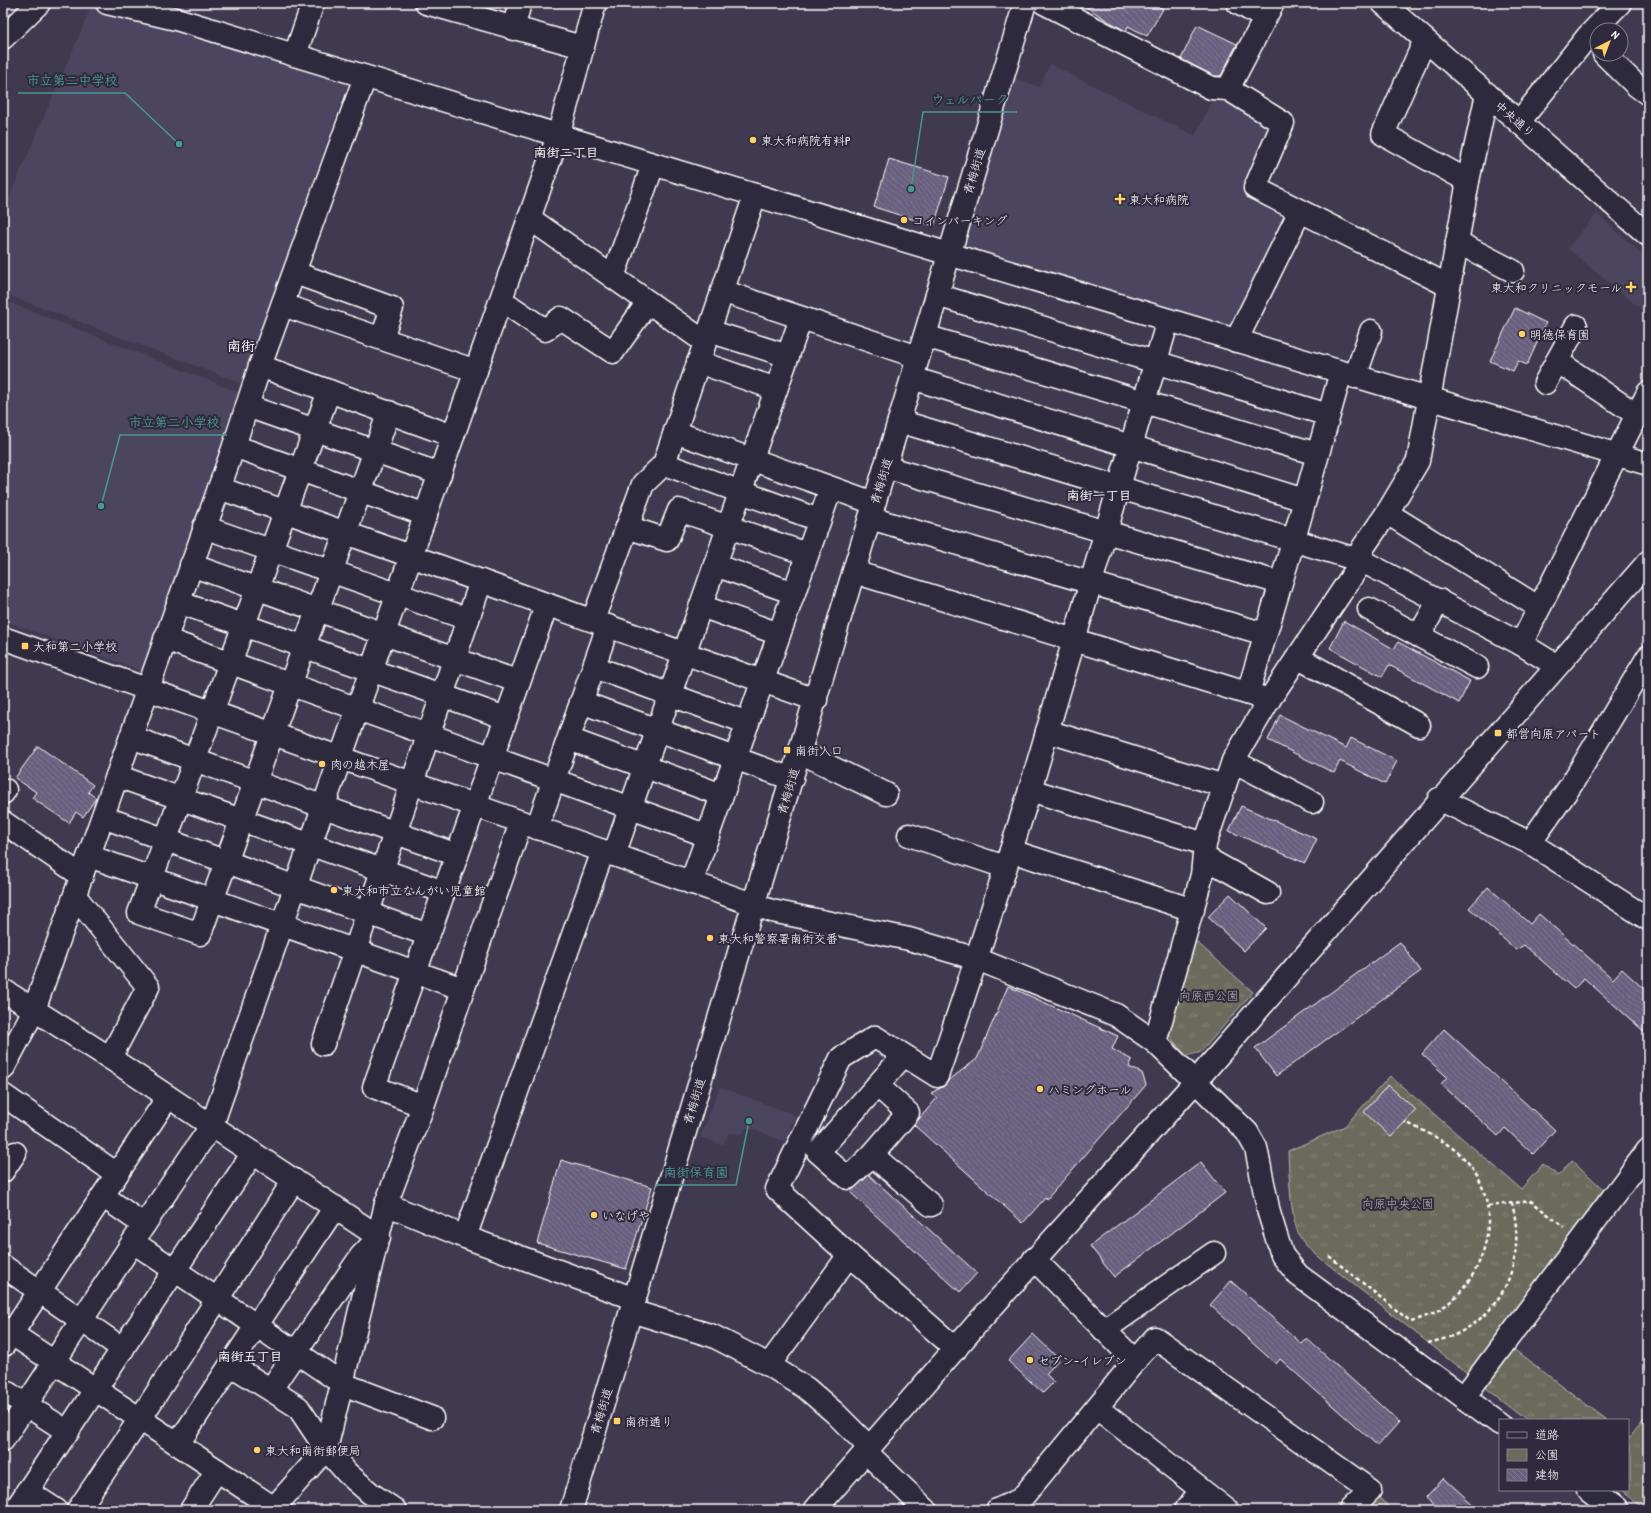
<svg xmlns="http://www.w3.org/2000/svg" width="1651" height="1513" viewBox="0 0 1651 1513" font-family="'Patrick Hand','Klee One',sans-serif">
<defs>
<pattern id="park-tufts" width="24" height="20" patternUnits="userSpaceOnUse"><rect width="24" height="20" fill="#6b6b5d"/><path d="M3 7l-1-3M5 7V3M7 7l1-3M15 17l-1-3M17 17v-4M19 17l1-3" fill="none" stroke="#818175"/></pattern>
<pattern id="building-back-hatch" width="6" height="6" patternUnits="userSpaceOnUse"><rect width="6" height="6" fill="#68607e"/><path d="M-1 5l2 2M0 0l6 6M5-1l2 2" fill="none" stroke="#7f7891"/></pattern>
</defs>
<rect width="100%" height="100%" fill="#403a50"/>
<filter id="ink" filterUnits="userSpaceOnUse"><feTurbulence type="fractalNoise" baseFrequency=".025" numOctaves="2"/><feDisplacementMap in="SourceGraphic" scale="8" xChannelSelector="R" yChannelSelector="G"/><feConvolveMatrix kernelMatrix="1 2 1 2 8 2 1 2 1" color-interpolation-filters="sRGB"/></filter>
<g filter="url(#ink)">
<g fill="#4c455e">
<path d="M93,3L350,77L241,383L3,293V212Z"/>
<path d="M1050,64L1195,136L1215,93L1273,122L1244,187L1289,210L1228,332L960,243L1012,77L1039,87Z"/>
<path d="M1597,214L1648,259V315L1567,248Z"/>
<path d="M3,300L238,392L145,672L3,620Z"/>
<path d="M720,1087L795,1115L785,1142L747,1127L742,1134L729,1133L723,1145L700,1137Z"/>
</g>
<g fill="url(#park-tufts)" stroke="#b5b5ae">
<path d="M1192,938L1253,992L1201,1052L1186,1056L1166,1032Z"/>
<path d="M1390,1076L1521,1189L1543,1164L1558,1176L1572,1160L1605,1191L1496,1336L1607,1420H1527L1325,1262C1316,1254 1304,1246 1299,1235C1290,1216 1289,1172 1288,1151L1345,1126Z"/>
<path d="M1648,1412V1510H1642L1616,1490H1628V1436L1630,1437Z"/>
<path d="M1378,1497L1393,1510H1365Z"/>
</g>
<g fill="url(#building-back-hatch)" stroke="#fff">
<path d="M1080,3H1153L1163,9L1147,36L1128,26L1126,31L1108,21Z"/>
<path d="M1197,25L1237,44L1221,76H1214L1181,59Z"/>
<path d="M889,159L949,177L934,226L874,207Z"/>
<path d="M1515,308L1546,323L1527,365L1518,361L1513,371L1490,361Z"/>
<path d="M1344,621L1394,649L1398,642L1470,681L1459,703L1389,665L1382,677L1330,648Z"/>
<path d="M1280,715L1346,748L1351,738L1397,761L1385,784L1340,761L1334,773L1268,740Z"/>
<path d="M38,746L93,785L88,792L96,798L83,817L76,812L69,823L32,798L36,792L15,778Z"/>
<path d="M1241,806L1317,839L1305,863L1229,831Z"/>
<path d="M1488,887L1530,924L1539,914L1613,979L1622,969L1648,993V1035L1584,978L1574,989L1524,945L1516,950L1469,908Z"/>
<path d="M1230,894L1266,928L1244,951L1208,917Z"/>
<path d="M1400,942L1421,971L1276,1076L1255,1048Z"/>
<path d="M1008,986L1118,1036L1112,1049L1132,1060L1129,1067L1142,1073L1146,1085L1047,1199L1046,1197L1023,1223L914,1125L937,1098L931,1093L944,1086L949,1080L977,1059Z"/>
<path d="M1444,1029L1555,1130L1533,1154L1505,1128L1498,1136L1441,1084L1447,1077L1422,1054Z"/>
<path d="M1388,1085L1416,1110L1391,1137L1364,1112Z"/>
<path d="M561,1160L652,1187L626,1269L537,1243Z"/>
<path d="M1201,1162L1225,1193L1114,1277L1090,1246Z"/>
<path d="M869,1175L977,1273L960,1292L850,1192Z"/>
<path d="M1231,1281L1302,1344L1307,1339L1399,1422L1378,1446L1280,1359L1276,1364L1210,1305Z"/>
<path d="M1033,1334L1059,1359L1046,1374L1054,1382L1043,1393L1008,1361Z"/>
<path d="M1444,1478L1479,1510H1441L1426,1497Z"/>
</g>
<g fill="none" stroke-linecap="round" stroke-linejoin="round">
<defs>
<g id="minor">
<path d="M107,3L176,19L949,254L1648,464"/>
<path d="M426,3L582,47"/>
<path d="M1044,3L1211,88L1228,89L1283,123L1255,188L1449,286"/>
<path d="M1238,3L1265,18"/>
<path d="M1383,3L1648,235"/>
<path d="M513,29L520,3"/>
<path d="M3,38L39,3"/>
<path d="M1425,40L1383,134L1468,181"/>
<path d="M1604,54L1637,86L1648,94"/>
<path d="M295,55L313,3"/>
<path d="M1228,89L1273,3"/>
<path d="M1519,122L1587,37L1620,3"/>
<path d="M529,218L705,342"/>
<path d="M1457,242L1513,271"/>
<path d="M295,273L392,308L382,338"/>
<path d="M613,277L653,165"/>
<path d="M722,291L918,357"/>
<path d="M937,295L1328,415"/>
<path d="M501,300L545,330L561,318L613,352L648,302"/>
<path d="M283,305L476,371"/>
<path d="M709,331L788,356"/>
<path d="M925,336L1317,454"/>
<path d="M1236,341L1300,211"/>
<path d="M1557,361L1637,415"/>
<path d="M698,362L776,389"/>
<path d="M260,366L453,436"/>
<path d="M1355,377L1371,331"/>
<path d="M912,378L1304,500"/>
<path d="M1545,383L1576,326"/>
<path d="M329,391L139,913L200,934L389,412"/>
<path d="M247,406L440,474"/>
<path d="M899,421L1362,561L1521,644L1557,666"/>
<path d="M675,432L874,503"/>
<path d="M234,446L426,515"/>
<path d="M664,464L819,520"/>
<path d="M885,467L1280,583"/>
<path d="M219,488L816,700"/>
<path d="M1387,513L1538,607"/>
<path d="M870,518L1265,634"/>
<path d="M204,527L468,619"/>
<path d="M627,527L667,540L679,510L807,554"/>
<path d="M191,565L519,682"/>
<path d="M715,565L794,593"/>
<path d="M854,572L1269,700"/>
<path d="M178,602L506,718"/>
<path d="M701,606L779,634"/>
<path d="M1369,609L1477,667"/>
<path d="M593,620L643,484L664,464L755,195"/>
<path d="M1419,636L1439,600"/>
<path d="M3,638L772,911L909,939L977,959L1116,1015L1155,1042L1247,1132L1256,1148L1269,1213L1282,1255L1298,1275L1500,1424"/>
<path d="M165,639L708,836"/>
<path d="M1521,644L1648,393"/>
<path d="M1297,657L1419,725"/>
<path d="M594,667L748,723"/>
<path d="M1248,693L1294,539L1341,372"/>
<path d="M581,702L792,779"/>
<path d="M1047,731L1224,786"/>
<path d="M131,737L457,855"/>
<path d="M569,739L722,795"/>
<path d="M800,752L886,794"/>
<path d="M1233,761L1312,802"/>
<path d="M117,776L444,892"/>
<path d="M1030,790L1205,844"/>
<path d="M3,793L5,790"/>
<path d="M1439,799L1530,843L1648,919"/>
<path d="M103,817L428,935"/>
<path d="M3,822L82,876"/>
<path d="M537,828L608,626"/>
<path d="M909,835L1005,867"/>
<path d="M1530,843L1571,785L1648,657"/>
<path d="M1011,851L1193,910"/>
<path d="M614,855L801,318"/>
<path d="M89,856L463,989"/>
<path d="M1204,857L1268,893"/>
<path d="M691,883L831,488"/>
<path d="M75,896L148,987L110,1058"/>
<path d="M3,990L110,1058L379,1237L361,1256L271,1389"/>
<path d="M1155,1042L1202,875L1205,844L1233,761L1269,700L1362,561V549L1387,513L1418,461L1468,181L1487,94"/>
<path d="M323,1044L481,581"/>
<path d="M3,1069L34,1010L234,446L260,366L365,77"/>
<path d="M877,1085L908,1113L872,1155L848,1178L818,1152L903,1056"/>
<path d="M3,1095L117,1174"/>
<path d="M423,1106L374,1087L547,604"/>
<path d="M872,1155L931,1205"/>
<path d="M3,1171L15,1153"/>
<path d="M103,1196L144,1225"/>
<path d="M386,1204L465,1237L635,1299"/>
<path d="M465,1237L603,851"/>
<path d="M133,1242L343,1384L432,1418"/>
<path d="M3,1266L123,1349"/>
<path d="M631,1311L713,1336L769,1365L806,1388L835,1413L869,1447"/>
<path d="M3,1328L277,1510"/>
<path d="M1104,1330L1214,1253"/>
<path d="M4,1345L168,1097"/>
<path d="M956,1349L849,1255L777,1189L841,1058L875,1037L937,1076C970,981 1000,886 1030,790L1168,320"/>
<path d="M1135,1361L1155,1338L1370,1490L1350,1510"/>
<path d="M231,1365L298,1407L326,1449L347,1473L370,1493L395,1510"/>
<path d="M769,1365L849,1255"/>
<path d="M3,1390L68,1432"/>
<path d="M1464,1397L1648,1150"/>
<path d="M1097,1408L1227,1510"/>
<path d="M3,1440L144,1225L212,1125L558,136L595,3"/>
<path d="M178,1444L335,1207"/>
<path d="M865,1451L926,1510"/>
<path d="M1589,1490L1615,1510"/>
<path d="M27,1491L56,1510"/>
<path d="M15,1510L253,1153"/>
<path d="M78,1510L140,1419L294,1180"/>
<path d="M191,1510L217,1470"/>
<path d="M272,1510L326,1449L386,1204L423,1106L521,822"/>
<path d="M815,1510L982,1318L1195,1082L1648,562"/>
<path d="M997,1510L1021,1499L1135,1361L1034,1259"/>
<path d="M1186,1510L1201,1490"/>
</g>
<path id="major" d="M571,1510L1025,3"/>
</defs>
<use href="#minor" stroke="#fff" stroke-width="25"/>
<use href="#major" stroke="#fff" stroke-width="25"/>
<g stroke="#fff" stroke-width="2.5" stroke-dasharray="4 3" stroke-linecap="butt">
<path d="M1488,1206L1531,1201L1565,1228"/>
<path d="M1329,1256L1410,1321C1476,1309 1512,1219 1470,1165C1452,1143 1430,1134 1405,1122"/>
<path d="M1428,1343C1436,1341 1445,1339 1452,1336C1506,1313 1526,1258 1512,1203"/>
</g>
<use href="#minor" stroke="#2f2a3d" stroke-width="22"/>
<use href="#major" stroke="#2f2a3d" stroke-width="22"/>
</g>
</g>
<g fill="#ffd166" stroke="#2f2a3d" stroke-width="1.5">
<circle cx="753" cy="140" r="4"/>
<path d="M1118 193h4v4h4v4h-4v4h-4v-4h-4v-4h4z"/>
<circle cx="904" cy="220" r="4"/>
<path d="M1629 281h4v4h4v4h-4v4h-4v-4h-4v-4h4z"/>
<circle cx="1522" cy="334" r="4"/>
<rect x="21" y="642" width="8" height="8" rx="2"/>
<rect x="1494" y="729" width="8" height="8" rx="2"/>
<rect x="783" y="746" width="8" height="8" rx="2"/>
<circle cx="322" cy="764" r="4"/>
<circle cx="334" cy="890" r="4"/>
<circle cx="710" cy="938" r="4"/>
<circle cx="1040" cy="1089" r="4"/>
<circle cx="594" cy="1215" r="4"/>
<circle cx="1030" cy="1360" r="4"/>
<rect x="613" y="1417" width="8" height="8" rx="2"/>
<circle cx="257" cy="1450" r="4"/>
</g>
<g text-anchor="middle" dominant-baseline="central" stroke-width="4" stroke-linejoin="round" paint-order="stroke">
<g font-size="12" fill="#fff" stroke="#2f2a3d">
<text transform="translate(1515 119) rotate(41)">中央通り</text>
<text transform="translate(974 171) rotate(-73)">青梅街道</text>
<text transform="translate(881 481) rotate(-73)">青梅街道</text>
<text transform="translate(788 791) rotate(-73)">青梅街道</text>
<text transform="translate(694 1101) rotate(-73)">青梅街道</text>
<text transform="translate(601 1411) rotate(-73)">青梅街道</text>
</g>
<g font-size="12" fill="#fff" stroke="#2f2a3d" text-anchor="start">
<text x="761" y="140">東大和病院有料P</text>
<text x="1129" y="199">東大和病院</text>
<text x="912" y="220">コインパーキング</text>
<text x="1622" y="287" text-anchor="end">東大和クリニックモール</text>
<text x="1530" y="334">明徳保育園</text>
<text x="33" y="646">大和第二小学校</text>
<text x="1506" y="733">都営向原アパート</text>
<text x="795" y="750">南街入口</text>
<text x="330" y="764">肉の越木屋</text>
<text x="342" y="890">東大和市立なんがい児童館</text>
<text x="718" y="938">東大和警察署南街交番</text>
<text x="1048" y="1089">ハミングホール</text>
<text x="602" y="1215">いなげや</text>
<text x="1038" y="1360">セブン-イレブン</text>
<text x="625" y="1421">南街通り</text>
<text x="265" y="1450">東大和南街郵便局</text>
</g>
<g font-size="12" fill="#b5b5ae" stroke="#2f2a3d">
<text x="1209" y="995">向原西公園</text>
<text x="1398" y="1203">向原中央公園</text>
</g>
<g font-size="13" font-weight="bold" fill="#fff" stroke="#2f2a3d">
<text x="566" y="152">南街二丁目</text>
<text x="1099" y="495">南街一丁目</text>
<text x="250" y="1356">南街五丁目</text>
</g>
<g font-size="14" font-weight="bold" fill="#fff" stroke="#2f2a3d">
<text x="241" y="345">南街</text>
</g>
</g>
<path fill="none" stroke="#4b9892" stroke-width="1.5" d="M179 144L125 93H18M911 189L923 112H1017M101 506L120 435H227M749 1121L736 1185H655"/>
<g fill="#4b9892" stroke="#2f2a3d" stroke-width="1.5">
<circle cx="179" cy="144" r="4"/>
<circle cx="911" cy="189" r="4"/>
<circle cx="101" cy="506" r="4"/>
<circle cx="749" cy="1121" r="4"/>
</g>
<g font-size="13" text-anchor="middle" font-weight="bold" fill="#4b9892" stroke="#2f2a3d" stroke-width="4" stroke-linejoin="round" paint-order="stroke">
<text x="72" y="85">市立第二中学校</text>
<text x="970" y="104">ウェルパーク</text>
<text x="174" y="427">市立第二小学校</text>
<text x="696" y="1177">南街保育園</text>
</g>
<rect width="1651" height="1513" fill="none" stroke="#2f2a3d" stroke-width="16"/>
<rect x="8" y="8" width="1635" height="1497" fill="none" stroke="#fff" stroke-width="1.5" filter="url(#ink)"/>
<rect x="1499" y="1419" width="130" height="72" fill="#2f2a3d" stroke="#827f8b"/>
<rect x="1507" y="1432" width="20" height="6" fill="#2f2a3d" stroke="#827f8b"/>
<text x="1535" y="1439" font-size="12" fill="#ffffff">道路</text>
<rect x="1507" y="1449" width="20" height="12" fill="url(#park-tufts)" stroke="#827f8b"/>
<text x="1535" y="1459" font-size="12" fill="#ffffff">公園</text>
<rect x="1507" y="1469" width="20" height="12" fill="url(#building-back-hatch)" stroke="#827f8b"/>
<text x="1535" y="1479" font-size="12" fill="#ffffff">建物</text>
<g transform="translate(1609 42) rotate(42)"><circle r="19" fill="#2f2a3d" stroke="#827f8b"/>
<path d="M0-3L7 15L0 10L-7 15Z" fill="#ffd166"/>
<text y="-6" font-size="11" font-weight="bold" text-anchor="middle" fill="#ffffff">N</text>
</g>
</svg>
